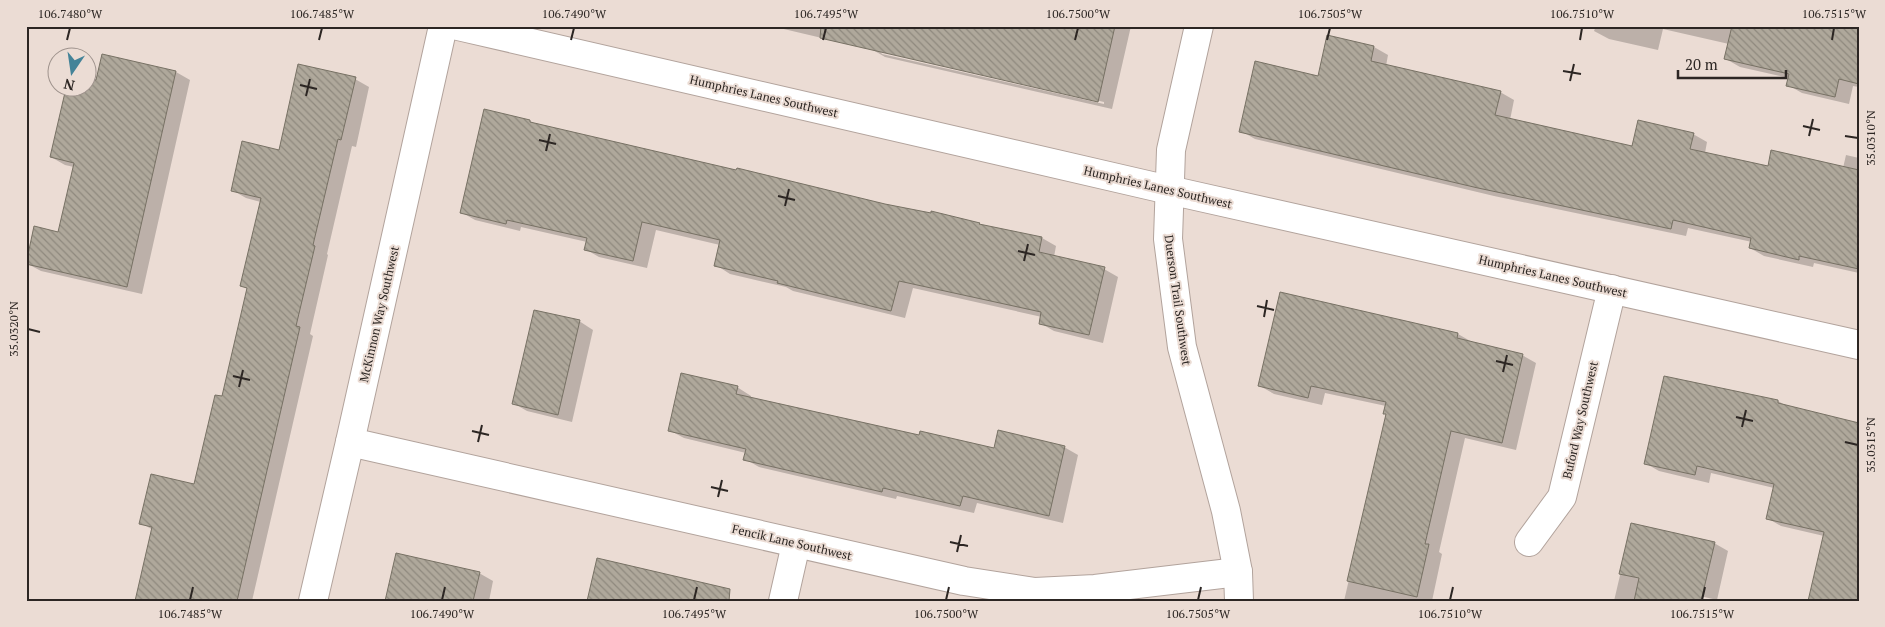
<svg xmlns="http://www.w3.org/2000/svg" width="1885" height="627" viewBox="0 0 1885 627" font-family="'PT Serif',serif">
<defs>
<pattern id="building-back-hatch" width="6" height="6" patternUnits="userSpaceOnUse" patternTransform="scale(1.25)"><rect width="6" height="6" fill="#afa89b"/><path d="M-1 5l2 2M0 0l6 6M5-1l2 2" fill="none" stroke="#8f897e"/></pattern>
</defs>
<rect width="100%" height="100%" fill="#ebdcd4"/>
<g fill="#0003" fill-rule="evenodd">
<path d="M771,26H1131L1112,109L885,57L873,50ZM879,50L1104,102V104L882,54Z"/>
<path d="M1596,26H1859V87L1853,86L1849,104L1802,93L1788,85L1789,78L1740,67L1726,59L1729,44L1663,29L1658,50L1609,39L1594,31Z"/>
<path d="M1328,36L1374,47L1388,55L1386,66L1500,92L1514,100L1510,120L1633,147L1693,134L1707,142L1705,153L1769,167L1843,168L1846,155L1859,158V273L1814,263L1813,267L1764,256L1750,248L1752,242L1688,228L1686,236L1494,196L1255,139L1241,131L1319,77Z"/>
<path d="M103,55L176,72L190,80L142,294L41,271L26,263L59,233L74,167L65,165L51,157L67,88H88V80L96,82Z"/>
<path d="M355,79L369,87L356,147L352,146L327,254L328,255L310,334L313,336L252,601H136L153,530L141,523L195,485L223,398L248,289L242,285L261,202L246,198L232,190L280,151Z"/>
<path d="M530,121L537,125L885,205L931,215L932,213L979,224L984,226L1042,238L1056,246L1054,257L1104,269L1118,277L1103,343L1054,331L1040,323L1042,317L913,288L905,318L793,291L786,287L730,274L716,265L720,245L656,230L647,268L599,257L585,249L587,242L521,227L520,231L475,220L461,212Z"/>
<path d="M1281,293L1458,334L1472,342L1522,355L1536,363L1516,450L1465,438L1439,552L1442,554L1432,601H1344L1387,415L1386,406L1325,393L1322,405L1274,394L1260,386Z"/>
<path d="M579,321L593,330L572,422L527,411L513,403Z"/>
<path d="M737,387L751,396V398L920,436L995,449L1064,447L1078,455L1063,523L977,503L974,513L897,496L896,499L759,467L745,459L746,453L684,438L669,430Z"/>
<path d="M1778,401L1785,405L1859,424L1824,536L1781,526L1767,518L1774,488L1711,473L1709,483L1659,471L1645,463Z"/>
<path d="M1632,524L1714,543L1728,551L1717,600L1700,596L1699,601H1614Z"/>
<path d="M479,573L493,581L489,601H387Z"/>
</g>
<g fill="url(#building-back-hatch)" stroke="#777164">
<path d="M821,26H1115L1098,102L820,38Z"/>
<path d="M1732,26H1859V84L1839,79L1835,97L1786,86L1789,74L1724,59Z"/>
<path d="M1327,35L1374,46L1371,61L1501,91L1495,115L1632,146L1638,120L1694,133L1690,149L1768,166L1771,150L1859,170V269L1799,256V260L1749,248L1751,238L1673,220L1671,229L1478,188L1239,132L1255,61L1318,76Z"/>
<path d="M102,54L176,71L127,287L26,264L34,226L58,232L74,163L50,157L66,88H88V79L96,80Z"/>
<path d="M298,64L356,77L341,140L338,139L313,245L315,246L296,326L300,327L237,601H135L152,527L139,524L151,474L194,484L215,395L222,396L247,288L240,286L261,198L231,191L242,141L279,150Z"/>
<path d="M484,109L530,120V122L736,170L737,168L885,204L931,213V211L980,223L979,224L1042,237L1039,252L1105,267L1089,335L1039,324L1041,312L899,281L891,311L777,283L778,281L714,266L720,240L642,222L633,261L584,250L587,238L507,220L506,224L460,213Z"/>
<path d="M1280,292L1458,333L1457,338L1523,354L1502,443L1451,431L1425,544H1429L1417,597L1347,581L1386,414H1383L1386,402L1311,386L1308,398L1258,386Z"/>
<path d="M534,310L580,320L558,415L512,404Z"/>
<path d="M681,373L738,386L736,394L919,435L920,431L994,448L998,430L1065,446L1049,516L963,496L960,506L883,488L882,492L743,460L746,449L668,431Z"/>
<path d="M1664,376L1778,400V403L1859,423V601H1808L1824,532L1766,519L1774,484L1697,466L1695,475L1644,464Z"/>
<path d="M1631,523L1715,542L1701,601H1634L1639,578L1619,574Z"/>
<path d="M396,553L480,572L473,601H385Z"/>
<path d="M597,558L730,589L729,601H587Z"/>
</g>
<g fill="none" stroke-linecap="round" stroke-linejoin="round">
<defs>
<g id="street">
<path d="M458,26L1169,190L1859,345"/>
<path d="M1199,26L1171,150L1168,239L1182,347L1226,511L1238,572L1239,601"/>
<path d="M350,442L964,581L1035,592L1095,589L1238,572"/>
<path d="M1529,542L1562,497L1612,289"/>
<path d="M313,601L350,442L443,26"/>
<path d="M783,601L796,544"/>
</g>
</defs>
<use href="#street" stroke="#b2a39c" stroke-width="30"/>
<use href="#street" stroke="#fff" stroke-width="28"/>
</g>
<path fill="none" stroke="#2c2623" stroke-width="2" d="M67,40L70,28M319,40L322,28M571,40L574,28M823,40L826,28M1075,40L1078,28M1327,40L1330,28M1580,40L1582,28M1832,40L1834,28M1563,71L1581,74M1570,81L1574,64M300,85L317,89M306,96L310,79M1803,126L1820,130M1809,136L1813,119M1845,136L1858,138M539,140L556,144M546,151L550,134M778,196L795,200M785,206L789,189M1018,251L1035,255M1024,261L1028,244M1257,306L1274,310M1264,317L1267,300M28,329L40,332M1496,361L1513,365M1503,372L1507,355M233,376L250,380M239,387L243,370M1736,417L1753,421M1742,427L1746,410M472,431L489,435M478,442L482,425M1845,442L1858,445M711,487L728,491M718,497L722,480M950,542L968,546M957,552L961,535M190,600L193,587M442,600L445,587M694,600L697,587M946,600L949,587M1198,600L1201,587M1450,600L1453,587M1702,600L1705,587"/>
<g text-anchor="middle" dominant-baseline="central" stroke-width="4" stroke-linejoin="round" paint-order="stroke">
<g font-size="12" fill="#2c2623" stroke="#ebdcd4">
<text transform="translate(764 96) rotate(13)">Humphries Lanes Southwest</text>
<text transform="translate(1158 187) rotate(13)">Humphries Lanes Southwest</text>
<text transform="translate(1553 276) rotate(13)">Humphries Lanes Southwest</text>
<text transform="translate(1178 300) rotate(82)">Duerson Trail Southwest</text>
<text transform="translate(379 314) rotate(-77)">McKinnon Way Southwest</text>
<text transform="translate(1580 420) rotate(-77)">Buford Way Southwest</text>
<text transform="translate(792 542) rotate(13)">Fencik Lane Southwest</text>
</g>
</g>
<rect width="1885" height="627" fill="none" stroke="#ebdcd4" stroke-width="55"/>
<g transform="translate(72 72) rotate(193)"><circle r="24" fill="#ebdcd4" stroke="#9f938d"/>
<path d="M0-4L9 19L0 12L-9 19Z" fill="#448398"/>
<text y="-8" font-size="14" font-weight="bold" text-anchor="middle" fill="#2c2623">N</text>
</g>
<path d="M1678 70v8h108v-8" fill="none" stroke="#2c2623" stroke-width="2.5"/>
<text x="1685" y="70" font-size="15" fill="#2c2623" stroke="#ebdcd4" stroke-width="4" paint-order="stroke">20 m</text>
<rect x="28" y="28" width="1830" height="572" fill="none" stroke="#2c2623" stroke-width="2"/>
<g font-size="12" text-anchor="middle" fill="#2c2623">
<text x="70" y="18">106.7480°W</text>
<text x="322" y="18">106.7485°W</text>
<text x="574" y="18">106.7490°W</text>
<text x="826" y="18">106.7495°W</text>
<text x="1078" y="18">106.7500°W</text>
<text x="1330" y="18">106.7505°W</text>
<text x="1582" y="18">106.7510°W</text>
<text x="1834" y="18">106.7515°W</text>
<text transform="translate(1871 138) rotate(-90)" y="4">35.0310°N</text>
<text transform="translate(14 329) rotate(-90)" y="4">35.0320°N</text>
<text transform="translate(1871 445) rotate(-90)" y="4">35.0315°N</text>
<text x="190" y="618">106.7485°W</text>
<text x="442" y="618">106.7490°W</text>
<text x="694" y="618">106.7495°W</text>
<text x="946" y="618">106.7500°W</text>
<text x="1198" y="618">106.7505°W</text>
<text x="1450" y="618">106.7510°W</text>
<text x="1702" y="618">106.7515°W</text>
</g>
</svg>
